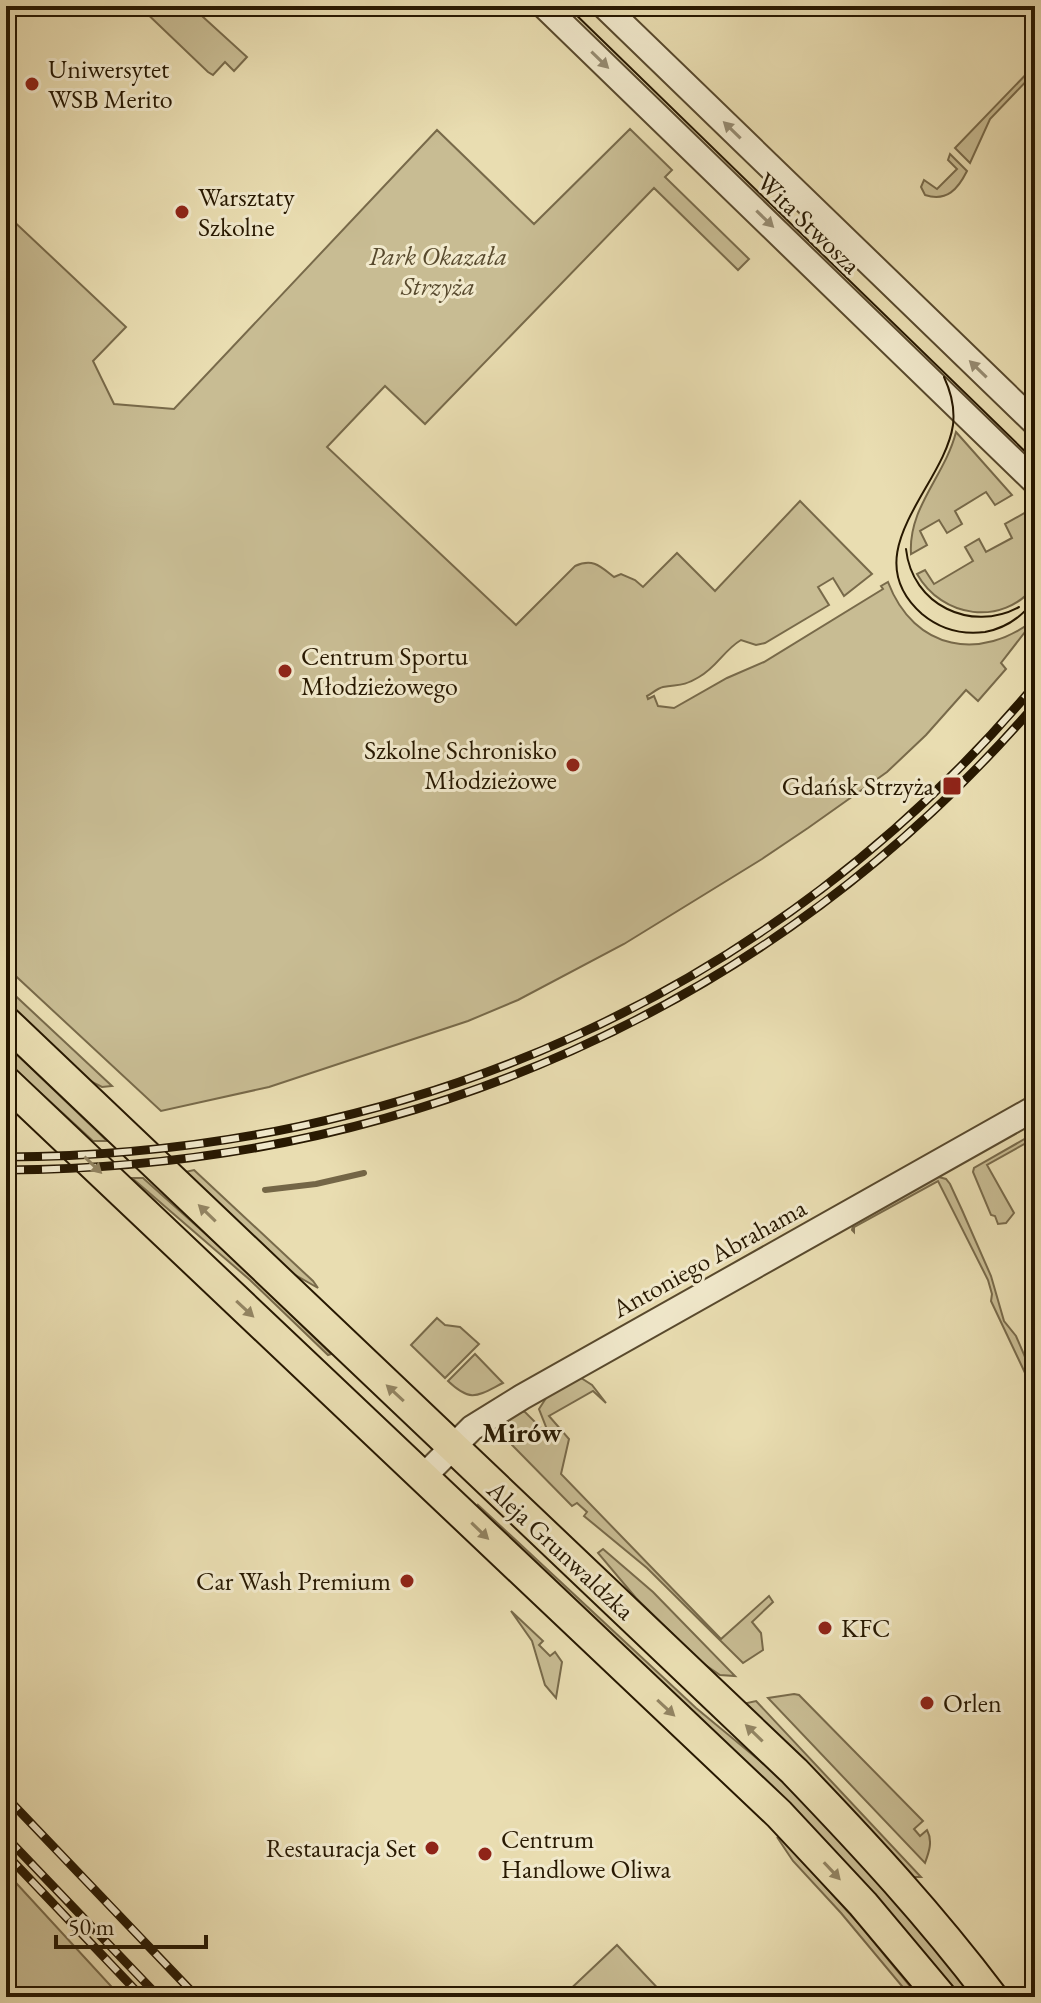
<svg xmlns="http://www.w3.org/2000/svg" width="1041" height="2003" viewBox="0 0 1041 2003" font-family="'EB Garamond',serif">
<rect width="100%" height="100%" fill="#e9ddb1"/>
<filter id="stains"><feTurbulence type="fractalNoise" baseFrequency=".0025" numOctaves="4"/><feColorMatrix values="0 0 0 0 .2 0 0 0 0 .09 0 0 0 0 .02 0 0 0 .5 -.17"/></filter>
<radialGradient id="worn" r=".72"><stop offset=".6" stop-color="#630" stop-opacity="0"/><stop offset="1" stop-color="#630" stop-opacity=".3"/></radialGradient>
<g fill="#c8bc93" stroke="#786a4a" stroke-width="2">
<path d="M139,6H191L247,57L234,71L225,62L213,75L208,72Z"/>
<path d="M1035,65V72L990,119L970,163L955,148Z"/>
<path d="M630,129L672,170L665,177L749,259L738,270L654,188L425,424L385,386L327,447L516,625L575,566C593,558 600,566 614,577L621,574L635,580L643,587L677,553L715,591L800,501L872,574L844,596L833,578L818,587L829,605L765,643L756,645L741,640C724,650 717,667 699,677C682,687 679,684 663,687C658,688 651,694 647,696L648,699L654,696L658,706L674,708L727,678L764,662L883,589L881,586L888,582C914,651 982,662 1035,619L1001,663L1006,669L978,701L966,690L926,735L887,772L808,828L762,859L624,944L518,1000L468,1021L269,1087L161,1111L6,967V214L126,327L93,361L114,404L174,409L437,130L534,224Z"/>
<path d="M950,154L967,171C958,189 947,202 925,195L921,187L924,180L937,189L957,169L948,160Z"/>
<path d="M956,432L1012,495L995,505L986,492L955,511L962,524L947,533L939,520L920,531L927,545L911,554C908,507 945,476 956,432Z"/>
<path d="M1028,511L1035,517V586C1002,627 942,618 917,574L925,570L934,584L973,561L965,547L979,539L986,552L1012,538L1005,524Z"/>
<path d="M6,987L112,1086L102,1087L88,1080L6,1002Z"/>
<path d="M6,1044L102,1136L107,1141H93L6,1061Z"/>
<path d="M1035,1133V1138L987,1165L1014,1213L1006,1223L998,1224L995,1216L991,1215L973,1172L974,1168Z"/>
<path d="M194,1170L313,1281L318,1288L283,1268L185,1172Z"/>
<path d="M935,1176L946,1179L950,1184L962,1210L991,1276L1004,1321L1016,1336L1035,1380V1394L991,1301L992,1294L988,1280L938,1181L854,1227V1232L852,1230L854,1222Z"/>
<path d="M132,1178H143L237,1262L331,1354L328,1355L250,1280Z"/>
<path d="M437,1318L445,1325L460,1327L479,1344L445,1378L411,1345Z"/>
<path d="M475,1354L503,1383C477,1396 471,1403 448,1381Z"/>
<path d="M578,1376L592,1385L606,1403L593,1391L549,1416L569,1439L561,1474L721,1639L769,1596L773,1602L752,1622L761,1633L763,1650L743,1663L647,1568L584,1516L587,1512L577,1503L572,1506L512,1445L509,1433L502,1427L504,1421L520,1410L525,1412L544,1431L546,1427L539,1409L548,1395Z"/>
<path d="M478,1505L696,1708L777,1775L818,1815L894,1898L974,1997H958L925,1954L477,1508Z"/>
<path d="M603,1549L653,1592L735,1676L720,1675L701,1662L636,1598L598,1553Z"/>
<path d="M511,1611L543,1641L539,1645L550,1656L555,1652L562,1662L556,1698L545,1685L532,1641Z"/>
<path d="M794,1694L799,1695L923,1821L914,1829L920,1836L927,1830C933,1841 929,1852 925,1863L768,1698Z"/>
<path d="M756,1701L921,1877H914L813,1770L747,1706V1703Z"/>
<path d="M777,1837L784,1841L859,1924L919,1997H911L841,1913L793,1861Z"/>
<path d="M6,1872L121,1997H6Z"/>
<path d="M617,1945L666,1997H562Z"/>
</g>
<g fill="none" stroke-linecap="round" stroke-linejoin="round">
<path stroke="#746647" stroke-width="6" d="M265,1190L316,1184L364,1173"/>
<defs>
<g id="tertiary">
<path d="M544,6L1035,482"/>
<path d="M604,6L1035,423"/>
<path d="M423,1477L472,1428L522,1397L1035,1108"/>
</g>
<g id="primary">
<path d="M6,1022L794,1771C865,1845 930,1915 992,1997"/>
<path d="M6,1082L779,1814L863,1904L941,1997"/>
</g>
</defs>
<use href="#tertiary" stroke="#58492d" stroke-width="28"/>
<use href="#primary" stroke="#271801" stroke-width="34"/>
<use href="#tertiary" stroke="#f1e9cc" stroke-width="24"/>
<use href="#primary" stroke="#e9ddb1" stroke-width="30"/>
<g stroke="#271801" stroke-width="2">
<path d="M567,6L1035,461"/>
<path d="M944,377C951,392 955,408 953,425C944,487 853,553 922,614C940,629 962,635 985,632C1006,628 1023,616 1035,599"/>
<path d="M906,549C912,605 971,633 1019,607"/>
</g>
<defs>
<g id="rail">
<path d="M6,1157C407,1156 776,994 1035,685"/>
<path d="M6,1170C406,1168 772,1009 1035,705"/>
<path d="M6,1797L197,1997"/>
<path d="M6,1837L159,1997"/>
<path d="M6,1854L142,1997"/>
</g>
</defs>
<use href="#rail" stroke="#271801" stroke-width="9"/>
<use href="#rail" stroke="#f1e9cc" stroke-width="6" stroke-dasharray="18" stroke-linecap="butt"/>
</g>
<defs><path id="oneway-solid" d="M-6-.8H1V-3.2L6.5 0L1 3.2V.8H-6Z" transform="scale(2)"/></defs>
<g fill="#968b71">
<use href="#oneway-solid" transform="translate(600 60) rotate(44)"/>
<use href="#oneway-solid" transform="translate(732 130) rotate(-136)"/>
<use href="#oneway-solid" transform="translate(765 219) rotate(44)"/>
<use href="#oneway-solid" transform="translate(978 369) rotate(-136)"/>
</g>
<g fill="#928462">
<use href="#oneway-solid" transform="translate(93 1165) rotate(44)"/>
<use href="#oneway-solid" transform="translate(207 1213) rotate(-136)"/>
<use href="#oneway-solid" transform="translate(245 1309) rotate(43)"/>
<use href="#oneway-solid" transform="translate(395 1393) rotate(-137)"/>
<use href="#oneway-solid" transform="translate(480 1531) rotate(44)"/>
<use href="#oneway-solid" transform="translate(666 1708) rotate(43)"/>
<use href="#oneway-solid" transform="translate(754 1733) rotate(-136)"/>
<use href="#oneway-solid" transform="translate(832 1871) rotate(47)"/>
</g>
<g fill="#8f2418" stroke="#f1e9cc" stroke-width="3">
<circle cx="32" cy="84" r="8"/>
<circle cx="182" cy="212" r="8"/>
<circle cx="285" cy="671" r="8"/>
<circle cx="573" cy="765" r="8"/>
<rect x="942" y="776" width="20" height="20" rx="4"/>
<circle cx="407" cy="1581" r="8"/>
<circle cx="825" cy="1628" r="8"/>
<circle cx="927" cy="1703" r="8"/>
<circle cx="432" cy="1848" r="8"/>
<circle cx="485" cy="1854" r="8"/>
</g>
<g text-anchor="middle" dominant-baseline="central" stroke-width="6" stroke-linejoin="round" paint-order="stroke">
<g font-size="26" fill="#271801" stroke="#f1e9cc" text-anchor="start">
<text x="48" y="69">Uniwersytet<tspan x="48" dy="30">WSB Merito</tspan></text>
<text x="198" y="197">Warsztaty<tspan x="198" dy="30">Szkolne</tspan></text>
<text x="301" y="656">Centrum Sportu<tspan x="301" dy="30">Młodzieżowego</tspan></text>
<text x="557" y="750" text-anchor="end">Szkolne Schronisko<tspan x="557" dy="30">Młodzieżowe</tspan></text>
<text x="934" y="786" text-anchor="end">Gdańsk Strzyża</text>
<text x="391" y="1581" text-anchor="end">Car Wash Premium</text>
<text x="841" y="1628">KFC</text>
<text x="943" y="1703">Orlen</text>
<text x="501" y="1839">Centrum<tspan x="501" dy="30">Handlowe Oliwa</tspan></text>
<text x="416" y="1848" text-anchor="end">Restauracja Set</text>
</g>
<g font-size="26" fill="#271801" stroke="#f1e9cc">
<text transform="translate(809 223) rotate(44)">Wita Stwosza</text>
<text transform="translate(709 1258) rotate(-29)">Antoniego Abrahama</text>
<text transform="translate(561 1550) rotate(43)">Aleja Grunwaldzka</text>
</g>
<g font-size="26" font-style="italic" fill="#57492d" stroke="#f1e9cc">
<text x="438" y="256">Park Okazała<tspan x="438" dy="30">Strzyża</tspan></text>
</g>
<g font-size="28" font-weight="bold" fill="#271801" stroke="#f1e9cc">
<text x="522" y="1432">Mirów</text>
</g>
</g>
<rect width="1041" height="2003" fill="none" stroke="#e9ddb1" stroke-width="32"/>
<rect x="8" y="8" width="1025" height="1987" fill="none" stroke="#271801" stroke-width="4"/>
<rect x="16" y="16" width="1009" height="1971" fill="none" stroke="#271801" stroke-width="2"/>
<path d="M56 1935v12h150v-12" fill="none" stroke="#271801" stroke-width="4"/>
<text x="68" y="1935" font-size="24" fill="#271801" stroke="#f1e9cc" stroke-width="6" paint-order="stroke">50 m</text>
<rect width="100%" height="100%" filter="url(#stains)"/>
<rect width="100%" height="100%" fill="url(#worn)"/>
</svg>
